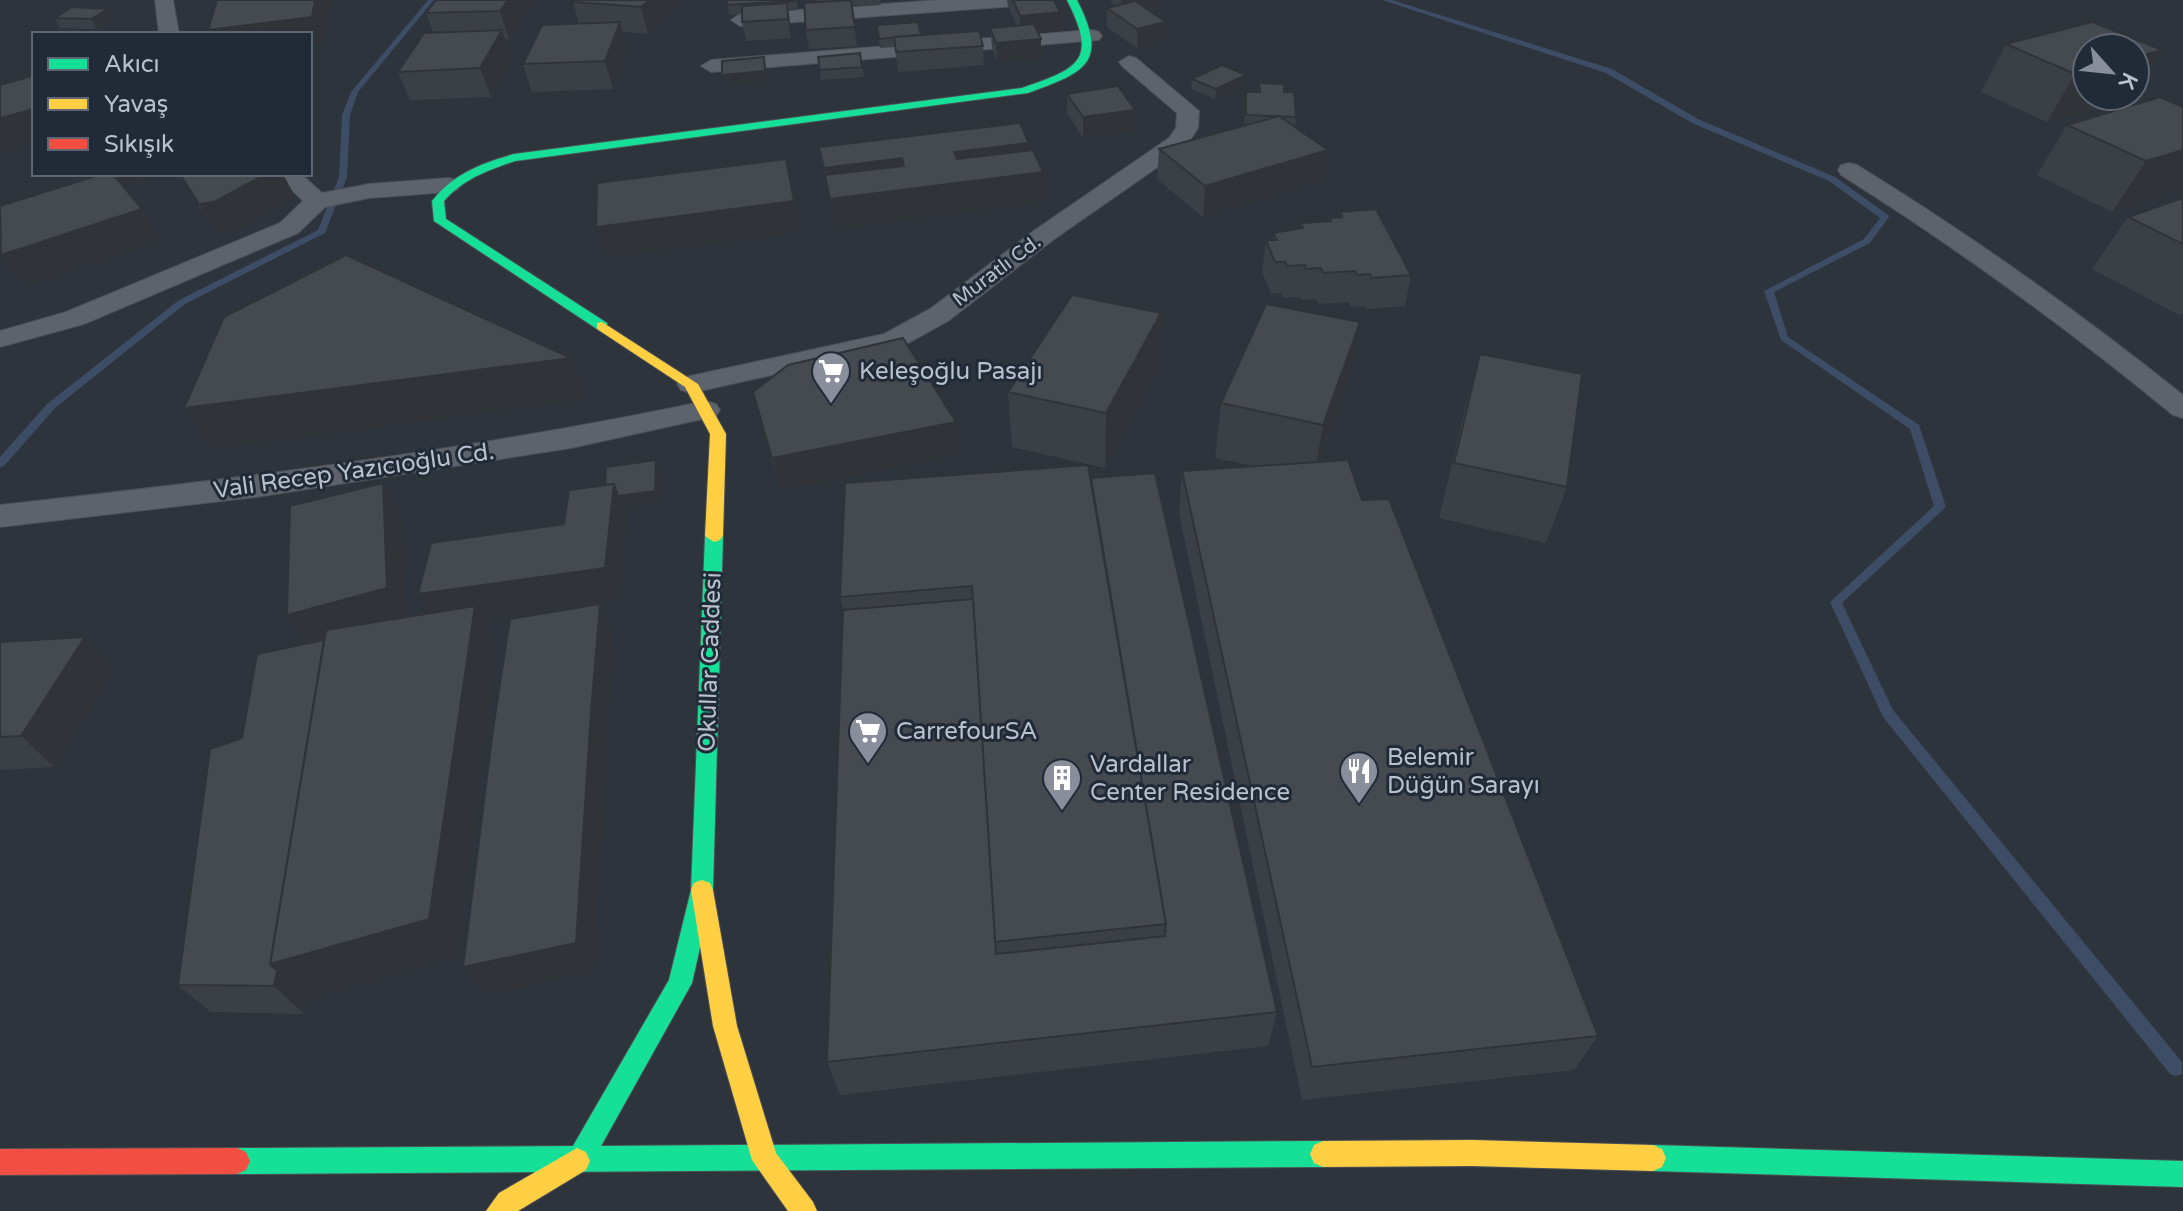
<svg xmlns="http://www.w3.org/2000/svg" width="2183" height="1211" viewBox="0 0 2183 1211" font-family="'Varela Round',sans-serif">
<rect width="100%" height="100%" fill="#2e343c"/>
<g fill="none" stroke-linecap="round" stroke-linejoin="round">
<g fill="#3d4d66" fill-rule="evenodd">
<path d="M428,0H434L358,92L350,115L347,177L325,233L185,304L55,408L4,466L0,467V457L47,404L179,300L318,230L339,177L342,115L351,92Z"/>
<path d="M1382,0H1392L1612,69L1698,119L1835,177L1888,215L1889,217L1870,243L1774,292L1788,337L1919,425L1946,507L1842,603L1893,710L2182,1062V1074L2176,1076L2170,1074L1883,717L1830,602L1934,506L1910,429L1781,340L1764,291L1864,239L1880,218L1829,181L1692,123L1606,73Z"/>
</g>
<defs>
<g id="street">
<path d="M155,0H173L179,34H159Z"/>
<path d="M940,0H1026L1017,6L740,26L731,20L740,14Z"/>
<path d="M1092,30L1099,32L1102,36L1099,40L711,72L701,66L711,60Z"/>
<path d="M1129,56L1136,58L1199,111L1198,128L1185,148L1053,240L948,321L903,346L691,393L681,390L677,384L681,378L884,334L930,309L1035,230L1169,138L1176,128L1177,113L1122,66L1119,62Z"/>
<path d="M1849,163L1857,165C1971,235 2079,312 2183,395V418L2173,415C2067,328 1957,248 1841,175L1838,170L1841,165Z"/>
<path d="M276,174H301L322,193L369,184L449,178L457,180L461,185L457,190L449,192L369,198L325,207L298,233L84,324L0,347V331L66,312L280,223L303,201Z"/>
<path d="M706,401L716,404L720,410L716,416L571,448L256,497L0,527V505C237,479 473,450 706,401Z"/>
</g>
<g id="fast">
<path d="M1067,0H1077C1109,63 1086,72 1028,93L515,161C488,170 463,179 444,201L446,219L607,323V329H597L434,221L432,201C453,174 482,163 514,154L1022,88C1079,68 1098,61 1067,0Z"/>
<path d="M714,530L723,536L713,890L692,983L601,1146L1323,1141L1332,1145L1336,1154L1332,1163L1323,1167L237,1174L228,1170L224,1161L228,1152L237,1148L573,1146L669,980L691,890L705,536Z"/>
<path d="M1653,1145L2183,1161V1187L1653,1171L1644,1167L1640,1158L1644,1149Z"/>
</g>
<g id="slow">
<path d="M602,322L698,384L726,434L723,536L720,540L714,542L705,536L710,434L685,387L597,329V323Z"/>
<path d="M702,880L710,883L713,890L737,1026L776,1153L813,1202L817,1211H788L752,1160L713,1026L691,890L694,883Z"/>
<path d="M1472,1140L1653,1145L1662,1149L1666,1158L1662,1167L1653,1171L1472,1166L1323,1167L1314,1163L1310,1154L1314,1145L1323,1141Z"/>
<path d="M577,1148L586,1152L590,1161L586,1170L518,1211H486L499,1193Z"/>
</g>
<path id="jam" d="M237,1148L246,1152L250,1161L246,1170L237,1174L0,1175V1149Z"/>
</defs>
<use href="#street" stroke="#4d5057" stroke-width="2"/>
<use href="#fast" stroke="#4d5057" stroke-width="2"/>
<use href="#slow" stroke="#4d5057" stroke-width="2"/>
<use href="#jam" stroke="#4d5057" stroke-width="2"/>
<use href="#street" fill="#5e626a" fill-rule="evenodd"/>
<use href="#fast" fill="#16e098" fill-rule="evenodd"/>
<use href="#slow" fill="#ffcf43" fill-rule="evenodd"/>
<use href="#jam" fill="#f24e42" fill-rule="evenodd"/>
</g>
<g fill="#3b4046">
<path d="M535,0L509,39H505L511,57L491,97L410,100L398,72L433,32L426,13Z"/>
<path d="M683,0L648,34L623,32L628,50L613,89L532,92L523,64L579,24L573,2Z"/>
<path d="M727,0H797L798,10L788,11L791,38L746,41L742,22V14L729,15Z"/>
<path d="M817,0H880L881,5L852,7L857,46L809,49L806,30L817,2Z"/>
<path d="M1007,0H1054L1060,31L1038,33L1041,39V58L997,62L992,47L990,28L1017,26L1008,6Z"/>
<path d="M1110,0H1160L1159,8L1148,10L1165,40L1137,48L1107,27V8L1115,6Z"/>
<path d="M55,18H113L97,29L60,28Z"/>
<path d="M2092,22L2087,96H2133L2132,98L2047,122L1981,92L2006,44Z"/>
<path d="M877,25L921,35L983,46L984,65L898,72L895,47L880,48Z"/>
<path d="M860,53L864,77L821,80L818,57Z"/>
<path d="M1246,75V84L1215,99L1191,89L1192,79Z"/>
<path d="M1259,83L1284,92L1296,117L1295,128L1323,180L1203,217L1157,179L1159,149L1244,126L1246,92H1258Z"/>
<path d="M1067,94L1135,110V130L1083,138L1067,113Z"/>
<path d="M2183,107V189L2112,212L2037,175L2067,125Z"/>
<path d="M819,147L1029,150L1043,172L1044,202L836,229Z"/>
<path d="M179,174H283L295,197L231,233L217,234Z"/>
<path d="M2183,198V313L2179,315L2092,269L2128,217Z"/>
<path d="M1340,212L1411,275L1405,306L1366,309L1364,306L1351,307L1349,302L1318,304L1316,299L1302,300L1300,297L1283,298L1281,293L1271,294L1262,272L1266,240H1273V233L1300,228L1301,223L1329,221L1330,218L1339,217Z"/>
<path d="M1480,354L1567,487L1546,543L1439,518L1465,409Z"/>
<path d="M1159,367L1105,468L1012,447L1008,392Z"/>
<path d="M1350,376L1320,462L1362,500L1598,1036L1574,1070L1302,1100L1179,513L1182,471L1254,466L1215,458L1221,403Z"/>
<path d="M753,392L956,422L959,455L780,490Z"/>
<path d="M656,460L660,471L659,502L623,507L626,516L619,600L482,620L497,647L458,956L307,1000L306,998L304,1014L211,1012L178,985L242,738L307,644L401,516L407,617L429,613L564,524L605,485Z"/>
<path d="M1091,478L1277,1012L1268,1046L840,1095L827,1062L843,610L840,597Z"/>
<path d="M85,637L114,669L54,767L0,770V642Z"/>
</g>
<g fill="#303439">
<path d="M315,0H330L325,44L310,46V34H210L208,30Z"/>
<path d="M508,0H535L509,39L500,11Z"/>
<path d="M649,0H683L648,34L641,7Z"/>
<path d="M1121,0H1160L1159,8L1121,13Z"/>
<path d="M787,3L790,21L791,38L788,19Z"/>
<path d="M108,9L113,18L97,29L91,19Z"/>
<path d="M1060,12V31L1021,35L1020,16Z"/>
<path d="M620,22L628,50L613,89L605,61Z"/>
<path d="M1166,22L1165,40L1137,48V29Z"/>
<path d="M502,30L511,57L491,97L480,68Z"/>
<path d="M1041,39V58L997,62L996,43Z"/>
<path d="M2162,50L2135,93V57Z"/>
<path d="M764,57L767,81L724,84L722,75Z"/>
<path d="M2087,70V96H2133L2132,98L2047,122L2075,74Z"/>
<path d="M1246,75V84L1215,99L1216,89Z"/>
<path d="M34,109V143L0,153V118Z"/>
<path d="M1135,110V130L1083,138V117Z"/>
<path d="M1029,143L1030,172L957,182L954,152Z"/>
<path d="M1328,150L1323,180L1203,217L1205,186Z"/>
<path d="M2183,150V189L2112,212L2146,161Z"/>
<path d="M902,158L905,188L825,175L829,198L824,168Z"/>
<path d="M1043,172L1044,202L836,229L830,199Z"/>
<path d="M112,174H167L121,188Z"/>
<path d="M266,174H283L295,197L231,233L217,234L199,204Z"/>
<path d="M794,201L800,232L606,258L596,227Z"/>
<path d="M142,209L161,240L24,286L1,255Z"/>
<path d="M1161,313L1159,367L1105,468L1106,413Z"/>
<path d="M1360,322L1350,376L1313,480L1323,425Z"/>
<path d="M571,358L586,399L212,449L184,408Z"/>
<path d="M956,422L959,455L780,490L772,458Z"/>
<path d="M656,460L660,471L659,502L623,507L626,516L619,600L482,620L497,647L458,956L307,1000L306,998L304,1014L274,986L270,964L310,647L287,615L383,483L401,516L407,620L437,626L418,594L605,568L614,484Z"/>
<path d="M600,604L613,636L606,745L594,971L486,995L463,967L591,713Z"/>
<path d="M85,637L114,669L54,767L21,736Z"/>
</g>
<g fill="#454a51" stroke="#303439" stroke-width="2">
<path d="M217,0H315L312,17L208,30Z"/>
<path d="M436,0H508L500,11L426,13Z"/>
<path d="M575,0H649L641,7L573,2Z"/>
<path d="M727,0H796V1L727,5Z"/>
<path d="M851,0L855,27L806,30L804,3Z"/>
<path d="M1013,0H1054L1060,12L1020,16Z"/>
<path d="M1135,1L1166,22L1137,29L1107,8Z"/>
<path d="M787,3L788,19L742,22V6Z"/>
<path d="M72,7L108,9L91,19L55,18Z"/>
<path d="M620,22L605,61L523,64L542,25Z"/>
<path d="M918,22L921,35L879,39L877,25Z"/>
<path d="M2092,22L2162,50L2135,57V48H2087V70L2075,74L2006,44Z"/>
<path d="M1034,24L1041,39L996,43L990,28Z"/>
<path d="M502,30L480,68L398,72L424,33Z"/>
<path d="M979,31L983,46L896,52L894,37Z"/>
<path d="M860,53L862,67L820,70L818,57Z"/>
<path d="M764,57L765,71L722,75V61Z"/>
<path d="M1222,65L1246,75L1216,89L1192,79Z"/>
<path d="M32,76L34,80V109L0,118V85Z"/>
<path d="M1259,83L1284,84V92H1294L1296,117L1246,115V92H1260Z"/>
<path d="M1118,86L1135,110L1083,117L1067,94Z"/>
<path d="M2160,97L2183,107V150L2146,161L2067,125Z"/>
<path d="M1279,116L1328,150L1205,186L1159,149Z"/>
<path d="M1020,123L1029,143L954,152L957,159L1033,150L1043,172L830,199L825,175L904,166L902,158L824,168L819,147Z"/>
<path d="M786,159L794,201L596,227L597,183Z"/>
<path d="M102,174H113L142,209L1,255L0,206Z"/>
<path d="M180,174H266L214,202L199,204Z"/>
<path d="M2183,198V244L2128,217Z"/>
<path d="M1376,209L1411,275L1372,278L1370,274L1357,275L1355,271L1323,273L1321,268L1306,269L1305,265L1287,266L1285,262H1275L1266,240H1277L1273,233L1303,228L1301,223L1331,221L1330,218L1342,217L1340,212Z"/>
<path d="M346,255L571,358L184,408L224,317Z"/>
<path d="M1072,295L1161,313L1106,413L1008,392Z"/>
<path d="M1266,304L1360,322L1323,425L1221,403Z"/>
<path d="M903,338L956,422L772,458L753,392L788,365Z"/>
<path d="M1480,354L1582,374L1567,487L1454,463Z"/>
<path d="M656,460L655,491L618,496L614,484L605,485L606,467Z"/>
<path d="M1348,460L1362,500L1389,499L1598,1036L1312,1067L1182,471Z"/>
<path d="M1088,465L1166,924L995,942L972,586L840,597L845,483Z"/>
<path d="M1155,473L1277,1012L827,1062L843,610L973,599L996,954L1165,936L1166,924L1091,478Z"/>
<path d="M383,483L387,588L287,615L290,506Z"/>
<path d="M614,484L605,568L418,594L431,543L564,524L569,490Z"/>
<path d="M600,604L591,713L576,943L463,967L493,729L510,619Z"/>
<path d="M475,606L429,919L270,964L326,630Z"/>
<path d="M85,637L21,736L0,737V642Z"/>
<path d="M324,640L270,964L277,971L274,986L178,985L210,749L242,738L257,654Z"/>
</g>
<defs>
<symbol id="supermarket-pin" viewBox="-11 -11 22 30"><path d="M0 17L-7.5 6A9.5 9.5 0 1 1 7.5 6Z" fill="#898f9a" stroke="#212a37"/><path d="M-6-5.5h2.5l.6 2H6L4.5 2H-2.5L-4.4-4H-6ZM-1.5 3.2a1.3 1.3 0 1 0 .1 0ZM3 3.2a1.3 1.3 0 1 0 .1 0Z" fill="#fff"/></symbol>
<symbol id="restaurant-pin" viewBox="-11 -11 22 30"><path d="M0 17L-7.5 6A9.5 9.5 0 1 1 7.5 6Z" fill="#898f9a" stroke="#212a37"/><path d="M-5-6h1v4h1v-4h1v4h1v-4h1v5L-1.5 .5V6h-2V.5L-5-1ZM5-6V6H3V1.5H1.5Q1.5-4 5-6Z" fill="#fff"/></symbol>
<symbol id="building-pin" viewBox="-11 -11 22 30"><path d="M0 17L-7.5 6A9.5 9.5 0 1 1 7.5 6Z" fill="#898f9a" stroke="#212a37"/><path d="M-4-6H4V6H1V3H-1V6H-4ZM-2.5-4.3h1.7v1.8h-1.7ZM.8-4.3h1.7v1.8H.8ZM-2.5-1h1.7V.8h-1.7ZM.8-1h1.7V.8H.8Z" fill="#fff"/></symbol>
</defs>
<g fill-rule="evenodd">
<use href="#supermarket-pin" x="809" y="349" width="44" height="60"/>
<use href="#supermarket-pin" x="846" y="709" width="44" height="60"/>
<use href="#restaurant-pin" x="1337" y="749" width="44" height="60"/>
<use href="#building-pin" x="1040" y="756" width="44" height="60"/>
</g>
<g text-anchor="middle" dominant-baseline="central" stroke-width="6" stroke-linejoin="round" paint-order="stroke">
<g font-size="20" fill="#bac0cc" stroke="#212a37">
<text transform="translate(997 271) rotate(-37)">Muratlı Cd.</text>
</g>
<g font-size="24" fill="#bac0cc" stroke="#212a37" text-anchor="start">
<text x="859" y="371">Keleşoğlu Pasajı</text>
<text x="896" y="731">CarrefourSA</text>
<text x="1387" y="757">Belemir<tspan x="1387" dy="28">Düğün Sarayı</tspan></text>
<text x="1090" y="764">Vardallar<tspan x="1090" dy="28">Center Residence</tspan></text>
</g>
<g font-size="24" fill="#bac0cc" stroke="#212a37">
<text transform="translate(354 471) rotate(-8)">Vali Recep Yazıcıoğlu Cd.</text>
<text transform="translate(710 662) rotate(-88)">Okullar Caddesi</text>
</g>
</g>
<rect x="32" y="32" width="280" height="144" fill="#212a37" stroke="#5e6673" stroke-width="2"/>
<rect x="48" y="58" width="40" height="12" fill="#16e098" stroke="#5e6673" stroke-width="2"/>
<text x="104" y="72" font-size="24" fill="#bac0cc">Akıcı</text>
<rect x="48" y="98" width="40" height="12" fill="#ffcf43" stroke="#5e6673" stroke-width="2"/>
<text x="104" y="112" font-size="24" fill="#bac0cc">Yavaş</text>
<rect x="48" y="138" width="40" height="12" fill="#f24e42" stroke="#5e6673" stroke-width="2"/>
<text x="104" y="152" font-size="24" fill="#bac0cc">Sıkışık</text>
<g transform="translate(2111 72) rotate(117)"><circle r="38" fill="#212a37" stroke="#5e6673" stroke-width="2"/>
<path d="M0-6L14 30L0 20L-14 30Z" fill="#898f9a"/>
<text y="-12" font-size="22" font-weight="bold" text-anchor="middle" fill="#bac0cc">K</text>
</g>
</svg>
